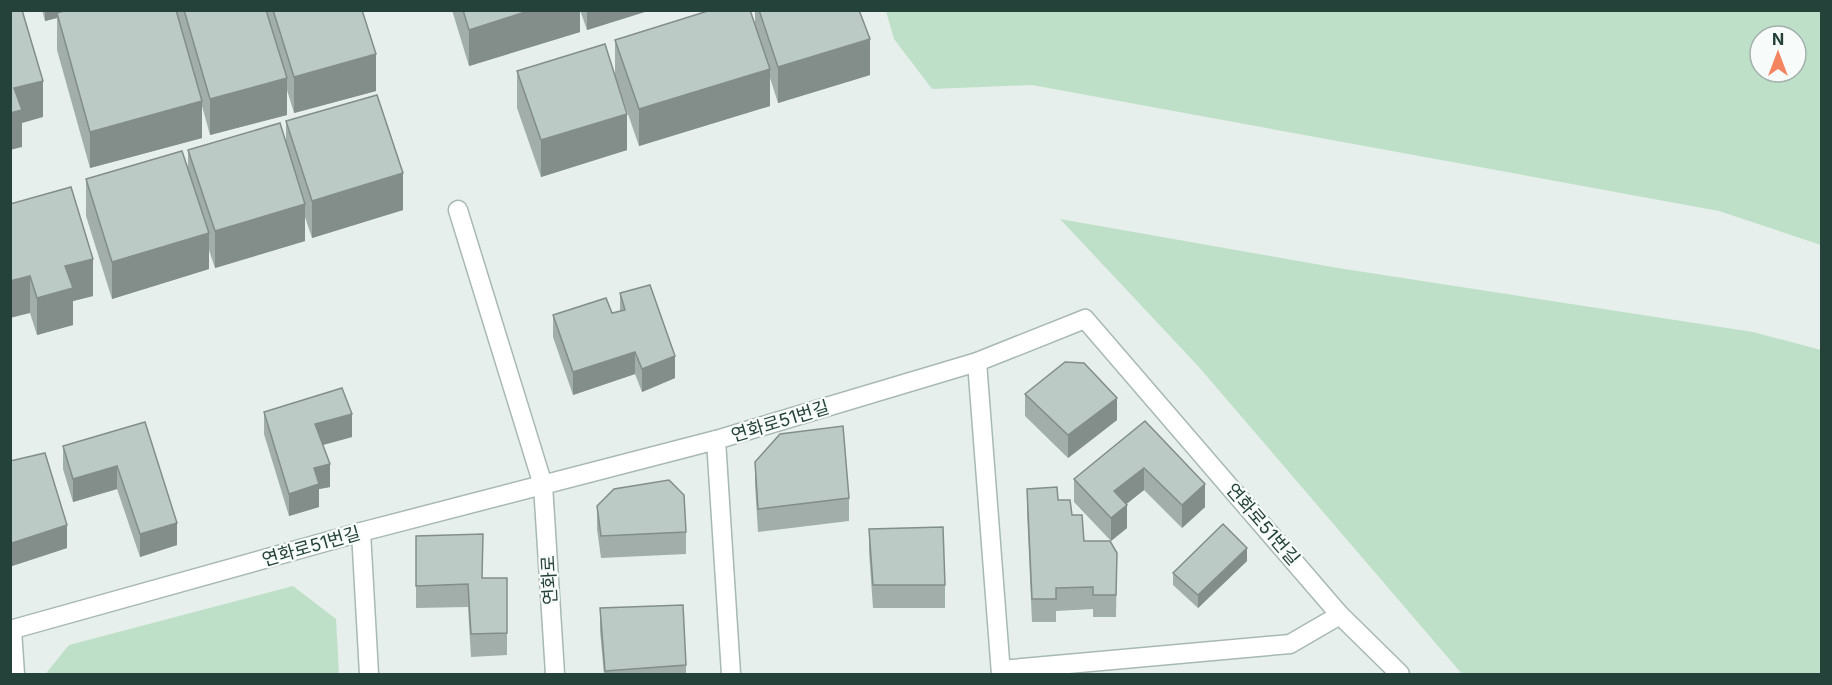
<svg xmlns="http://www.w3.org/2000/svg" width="1832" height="685" viewBox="0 0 1832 685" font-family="Inter,'Noto Sans KR',sans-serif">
<rect width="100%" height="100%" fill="#e6efeb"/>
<g fill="#bfe0c8" fill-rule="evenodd">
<path d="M886,11H1821V245L1719,211L1032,85L932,89L894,39ZM1760,36H1796V72H1760Z"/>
<path d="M1060,219L1338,268L1753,332L1821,350V674H1462L1198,366Z"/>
<path d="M293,586L336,619L339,674H47V672L69,645Z"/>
</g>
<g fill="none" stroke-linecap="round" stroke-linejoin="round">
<defs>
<g id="street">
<path d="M458,210L543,485L555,674"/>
<path d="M977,362L1001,674"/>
<path d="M716,440L731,674"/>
<path d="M361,532L369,674"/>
<path d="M10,630L361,532L716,440L977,362L1085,319L1340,615L1400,674"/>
<path d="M12,630L15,674"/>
<path d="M1001,670L1290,644L1340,615"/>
</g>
</defs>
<use href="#street" stroke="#a8b8b2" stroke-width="21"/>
<use href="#street" stroke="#fff" stroke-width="18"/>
</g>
<g fill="#a1aea9">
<path d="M42,10H362L376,91L294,113L287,90V115L210,135L202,106V138L90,168L57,50V18L45,21Z"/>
<path d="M452,10H580V32L469,66Z"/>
<path d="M580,10H651L587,30Z"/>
<path d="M755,10H859L870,75L778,103L770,78V106L639,146L618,85L627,150L541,177L517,108V71L615,77V40L755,23Z"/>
<path d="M286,121L403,210L312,238L305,217V241L215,268L209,250V269L112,299L86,216V179L188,169V150L286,143Z"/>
<path d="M10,204L93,296L73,301V325L37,335L30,313Z"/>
<path d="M620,293L675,378L642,392L635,374L573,395L553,337V315L612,313L620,311Z"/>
<path d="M1025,394L1117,420L1068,458L1025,416Z"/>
<path d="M264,412L352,437L323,445L330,487L319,489V507L289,516L264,434Z"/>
<path d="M1145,421L1205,507L1182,528L1144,490L1126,504L1127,528L1111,541L1074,502V479Z"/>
<path d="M145,422L177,545L140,557L117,489L73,502L63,469V446Z"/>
<path d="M10,461L67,548L12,566L10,562Z"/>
<path d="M755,462L849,498V521L758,532L755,484Z"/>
<path d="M1027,489L1058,500L1072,515L1084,541L1117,553L1116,617H1093V609L1056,611V622H1032L1027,512Z"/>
<path d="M597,506L686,532V554L601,558L597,529Z"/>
<path d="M869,529L945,585V608H873L869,552Z"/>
<path d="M416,536L483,578H507V655L471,657L468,607L416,608Z"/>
<path d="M1247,561L1198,608L1173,585V573Z"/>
<path d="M600,608L686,665V675H604L600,631Z"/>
</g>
<g fill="#838d89">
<path d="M45,10H84L57,13V18L45,21Z"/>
<path d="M531,10H580V32L469,66V30Z"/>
<path d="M587,10H651L587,30Z"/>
<path d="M870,39V75L778,103V67Z"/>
<path d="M376,54V91L294,113V77Z"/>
<path d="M770,69V106L639,146V109Z"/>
<path d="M287,78V115L210,135V99Z"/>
<path d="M43,81V117L22,123V147L10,150V113L14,88Z"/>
<path d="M202,101V138L90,168V132Z"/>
<path d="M627,114V150L541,177V140Z"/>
<path d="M403,173V210L312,238V201Z"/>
<path d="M305,204V241L215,268V231Z"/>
<path d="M209,233V269L112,299V262Z"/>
<path d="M93,259V296L73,301V325L37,335V298L65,266Z"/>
<path d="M30,276V313L10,318V281Z"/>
<path d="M635,352V374L573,395V372Z"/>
<path d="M675,356V378L642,392V369Z"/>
<path d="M1117,398V420L1068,458V435Z"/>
<path d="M352,414V437L315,447V424Z"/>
<path d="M330,464V487L319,489V507L289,516V494L314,468Z"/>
<path d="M117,466V489L73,502V479Z"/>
<path d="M1144,468V490L1114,514V491Z"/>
<path d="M1205,484V507L1182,528V505Z"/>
<path d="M1127,505V528L1111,541V518Z"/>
<path d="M177,523V545L140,557V534Z"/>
<path d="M67,525V548L12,566V543Z"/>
<path d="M1247,548V561L1198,608V595Z"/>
</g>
<g fill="#bbcac4" stroke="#838d89" stroke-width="1.5">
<path d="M10,10H22L43,81L14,88L22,110L10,113Z"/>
<path d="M67,10H176L202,101L90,132L57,13Z"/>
<path d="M184,10H266L287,78L210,99Z"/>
<path d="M273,10H362L376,54L294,77Z"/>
<path d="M463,10H531L469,30Z"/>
<path d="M711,10H750L770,69L639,109L615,40Z"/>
<path d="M759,10H859L870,39L778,67Z"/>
<path d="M605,44L627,114L541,140L517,71Z"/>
<path d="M377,95L403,173L312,201L286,121Z"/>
<path d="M280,123L305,204L215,231L188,150Z"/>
<path d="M182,151L209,233L112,262L86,179Z"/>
<path d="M71,187L93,259L65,266L73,288L37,298L30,276L10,281V204Z"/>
<path d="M650,285L675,356L642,369L635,352L573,372L553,315L606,298L612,313L625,310L620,293Z"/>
<path d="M1065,362L1084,363L1117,398L1068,435L1025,394Z"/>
<path d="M342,388L352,414L315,424L330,464L314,468L319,484L289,494L264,412Z"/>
<path d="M1145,421L1205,484L1182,505L1144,468L1114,491L1127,505L1111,518L1074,479Z"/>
<path d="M145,422L177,523L140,534L117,466L73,479L63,446Z"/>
<path d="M843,426L849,498L758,509L755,462L780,434Z"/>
<path d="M45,453L67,525L12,543L10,539V461Z"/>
<path d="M669,480L684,495L686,532L601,536L597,506L614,489Z"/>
<path d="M1057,487L1058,500H1070L1072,515H1082L1084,541H1110L1117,553L1116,595H1093V587L1056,588V599H1032L1027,489Z"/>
<path d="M1223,524L1247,548L1198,595L1173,573Z"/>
<path d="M943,527L945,585H873L869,529Z"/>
<path d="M483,534L482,578H507V633L471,634L468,584L416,586V536Z"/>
<path d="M683,605L686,665L605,671L600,608Z"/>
</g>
<g text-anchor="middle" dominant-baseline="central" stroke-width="4.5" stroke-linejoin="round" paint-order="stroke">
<g font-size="18" fill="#24423a" stroke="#f7fbf9">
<text transform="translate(780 421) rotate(-17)">연화로51번길</text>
<text transform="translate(1263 524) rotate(49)">연화로51번길</text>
<text transform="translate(311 546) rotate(-16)">연화로51번길</text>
<text transform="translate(549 580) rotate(-93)">연화로</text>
</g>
</g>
<rect width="1832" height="685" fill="none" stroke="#24423a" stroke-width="24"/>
<g transform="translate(1778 54)"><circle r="28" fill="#f7fbf9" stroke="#a3b1ad" stroke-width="1.5"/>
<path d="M0-4.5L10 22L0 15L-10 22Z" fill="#f4845f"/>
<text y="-9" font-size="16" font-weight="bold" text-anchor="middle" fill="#24423a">N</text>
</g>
</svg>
